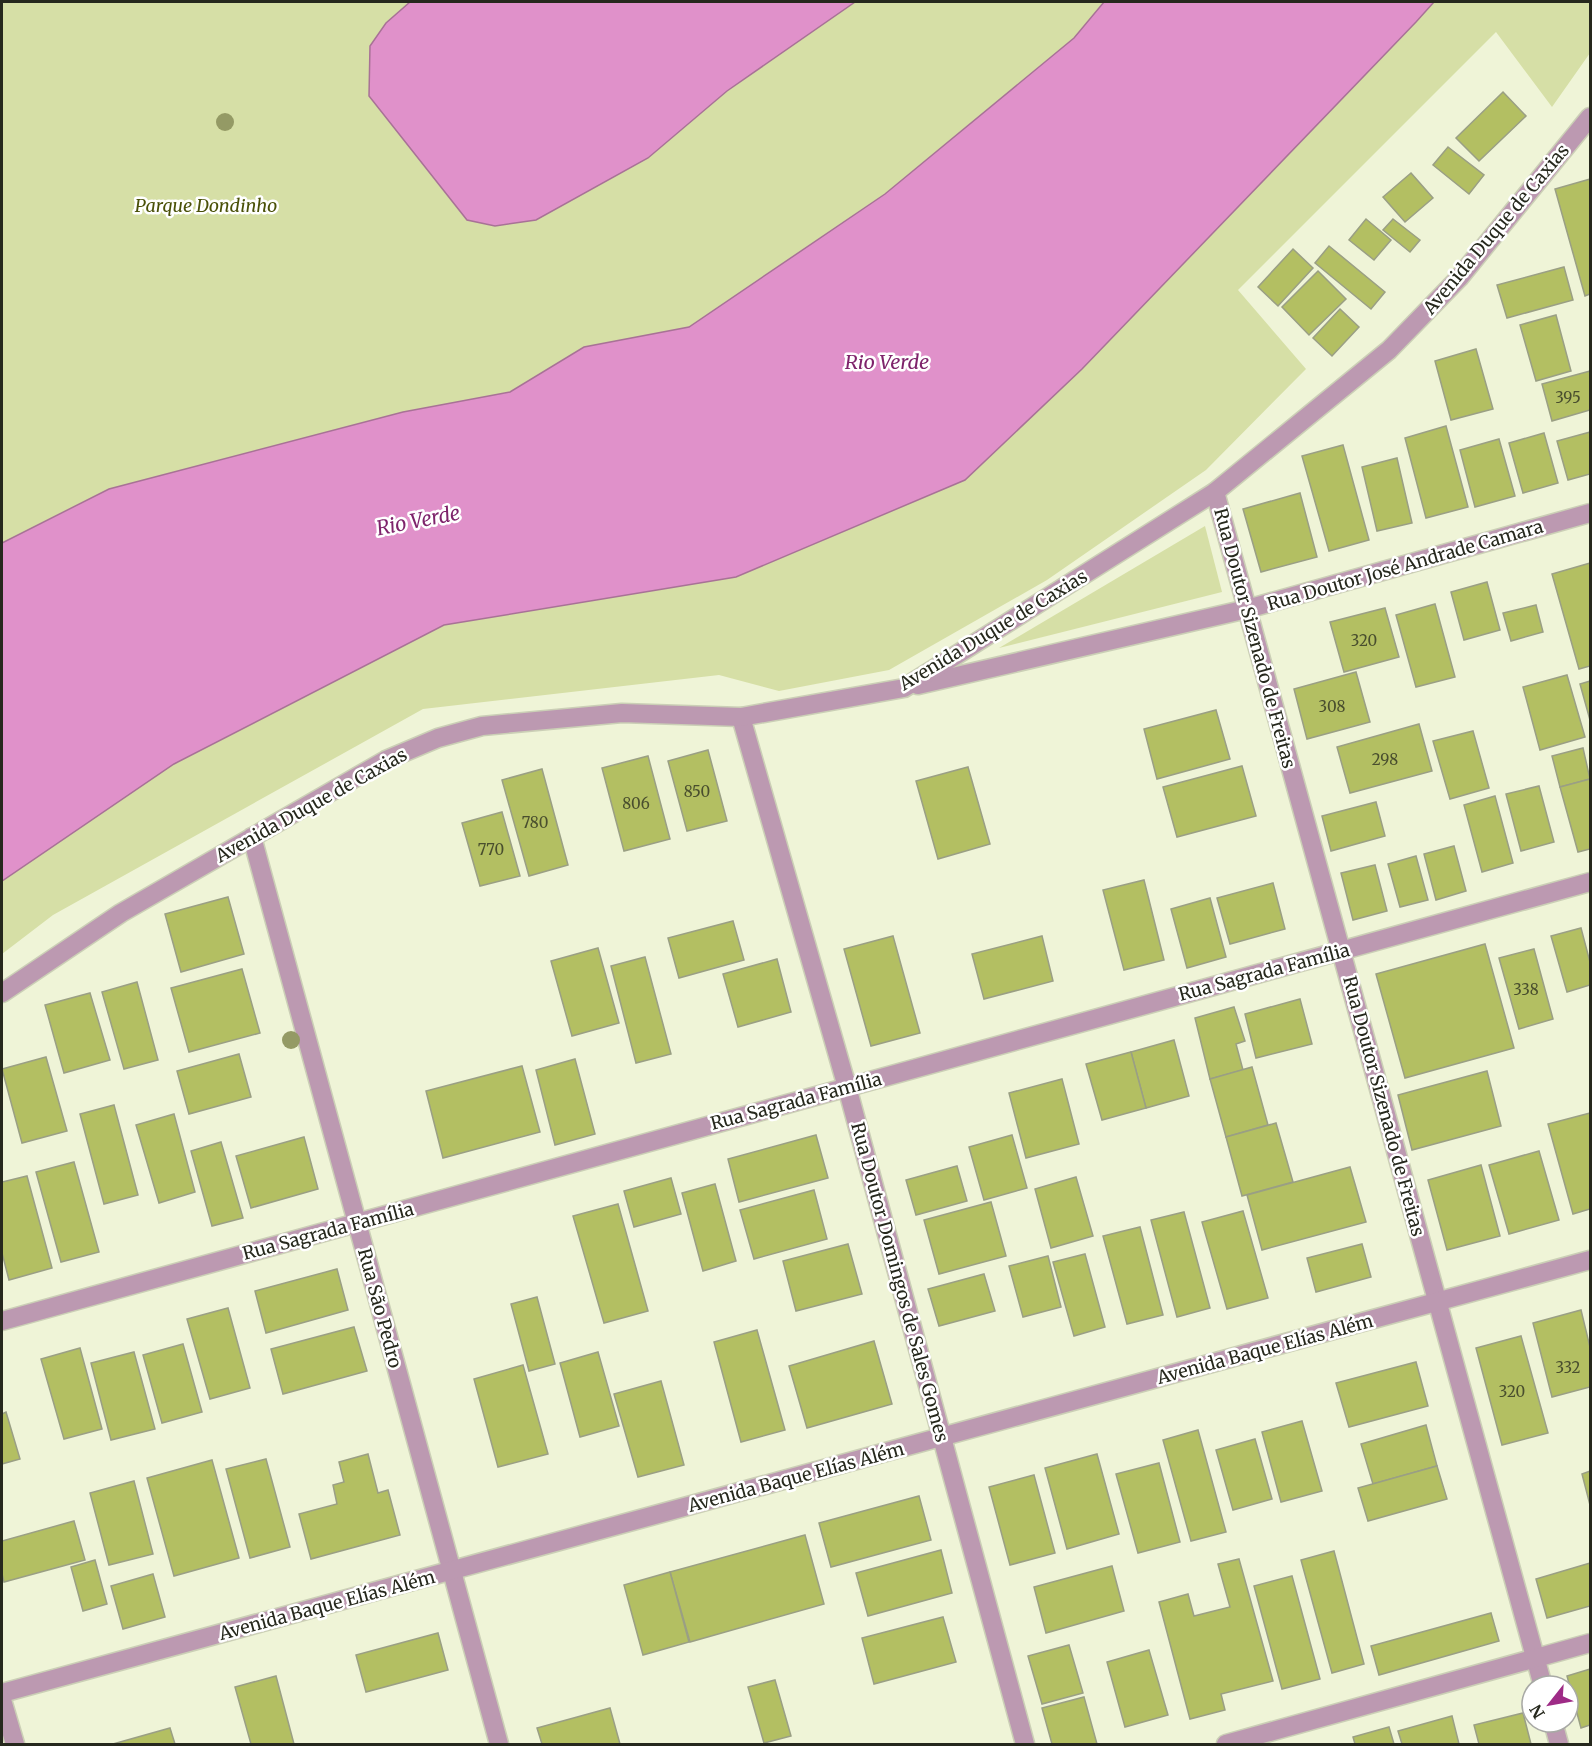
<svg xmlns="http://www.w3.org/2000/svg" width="1592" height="1746" viewBox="0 0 1592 1746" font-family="Merriweather,serif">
<rect width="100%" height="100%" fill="#eff4d7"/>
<g fill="#d6dfa6">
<path d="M2,2H1104L1074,38L885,194L689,327L584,347L510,392L403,412L109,489L2,543Z"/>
<path d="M1434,2H1590V53L1552,107L1496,32L1238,290L1306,369L1206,470L1047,580L889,670L779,691L719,675L423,709L53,915L2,954V881L174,764L444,625L736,577L965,480L1082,369L1416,22Z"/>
<path d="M1205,526L1222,592L999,648Z"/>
</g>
<g fill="#e091ca" stroke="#a87296" stroke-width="1.5">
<path d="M410,2H855L727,91L648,158L536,220L495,226L467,220L369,96L370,46L386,23Z"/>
<path d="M1104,2H1434L1416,22L1082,369L965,480L736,577L444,625L174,764L2,881V543L109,489L403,412L510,392L584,347L689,327L885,194L1074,38Z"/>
</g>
<g fill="#b3bf62" stroke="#9a9f84" stroke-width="1.5">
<path d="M1503,92L1526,116L1479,161L1456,138Z"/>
<path d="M1448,147L1484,175L1469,194L1433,165Z"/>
<path d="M1411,173L1433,198L1405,222L1383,197Z"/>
<path d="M1590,179V294L1585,296L1555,189Z"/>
<path d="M1366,219L1391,240L1374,260L1349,240Z"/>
<path d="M1393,219L1420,240L1410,252L1383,230Z"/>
<path d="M1329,246L1385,292L1371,309L1315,263Z"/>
<path d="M1293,249L1313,268L1278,306L1258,287Z"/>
<path d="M1564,267L1573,300L1507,318L1497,285Z"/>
<path d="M1318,271L1346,299L1309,335L1282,307Z"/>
<path d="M1340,309L1359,327L1332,356L1313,338Z"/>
<path d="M1556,315L1571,371L1536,381L1520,325Z"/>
<path d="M1476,349L1493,409L1451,420L1435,361Z"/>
<path d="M1590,371V410L1552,421L1542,384Z"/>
<path d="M1446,426L1468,507L1426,518L1405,438Z"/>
<path d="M1590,432V474L1568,480L1557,441Z"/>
<path d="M1544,433L1558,483L1523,493L1509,443Z"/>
<path d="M1499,439L1515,496L1475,507L1460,450Z"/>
<path d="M1343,445L1369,540L1329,551L1302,456Z"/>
<path d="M1397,458L1412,523L1377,531L1362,467Z"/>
<path d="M1300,493L1317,557L1261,572L1243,509Z"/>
<path d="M1590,563V666L1579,669L1552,574Z"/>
<path d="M1487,582L1500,630L1464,640L1451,592Z"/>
<path d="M1435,604L1455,677L1416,687L1396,615Z"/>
<path d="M1536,605L1543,632L1511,641L1503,613Z"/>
<path d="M1385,608L1399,657L1344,672L1330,622Z"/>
<path d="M1356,672L1370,722L1307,739L1294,689Z"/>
<path d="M1567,675L1585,737L1540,750L1523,687Z"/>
<path d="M1590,681V720L1580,684Z"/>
<path d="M1216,710L1230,759L1157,779L1144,729Z"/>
<path d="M1419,724L1432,771L1350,793L1337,747Z"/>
<path d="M1473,731L1489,788L1450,799L1433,741Z"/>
<path d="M1583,748L1590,779L1560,787L1552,756Z"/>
<path d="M708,750L727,821L687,831L668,761Z"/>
<path d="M648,756L670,839L624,851L602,768Z"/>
<path d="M1242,766L1256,816L1177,837L1163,787Z"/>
<path d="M968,767L990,844L938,859L916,781Z"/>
<path d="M542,769L568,865L529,876L502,780Z"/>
<path d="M1590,779V849L1578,852L1560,787Z"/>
<path d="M1539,786L1554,842L1521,851L1506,794Z"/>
<path d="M1495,796L1513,863L1482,872L1464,805Z"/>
<path d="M1376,802L1385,836L1331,851L1322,816Z"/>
<path d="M502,812L520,876L480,886L462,823Z"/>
<path d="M1454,846L1466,891L1436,900L1424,854Z"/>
<path d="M1416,856L1428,900L1400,907L1388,864Z"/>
<path d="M1375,865L1387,911L1353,920L1341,873Z"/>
<path d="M1144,880L1164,960L1124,970L1103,890Z"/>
<path d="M1273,883L1285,929L1230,944L1217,898Z"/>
<path d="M228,897L244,954L181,972L165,914Z"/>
<path d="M1210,898L1226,957L1187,968L1171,909Z"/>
<path d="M733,921L744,960L679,978L668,938Z"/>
<path d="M1581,928L1590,962V985L1567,992L1551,936Z"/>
<path d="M893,936L920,1033L871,1046L844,949Z"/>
<path d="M1042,936L1053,981L984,999L972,954Z"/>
<path d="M1485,944L1514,1048L1405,1078L1376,974Z"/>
<path d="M598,948L619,1023L572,1036L551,961Z"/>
<path d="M1534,949L1553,1019L1519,1029L1499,958Z"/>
<path d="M645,957L671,1054L636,1063L611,966Z"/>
<path d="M777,959L791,1012L738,1027L723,974Z"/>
<path d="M242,969L260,1033L189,1052L171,988Z"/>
<path d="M137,982L158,1060L124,1069L102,992Z"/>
<path d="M90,993L110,1060L64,1073L45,1005Z"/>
<path d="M1300,999L1312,1044L1256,1058L1245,1014Z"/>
<path d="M1234,1007L1245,1041L1236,1044L1243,1070L1210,1079L1195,1018Z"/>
<path d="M1174,1040L1189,1096L1146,1108L1131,1052Z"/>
<path d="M1131,1052L1146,1108L1102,1120L1086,1064Z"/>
<path d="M239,1054L251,1097L189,1114L177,1071Z"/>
<path d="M46,1057L67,1131L22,1143L2,1069Z"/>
<path d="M575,1059L595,1134L555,1145L536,1070Z"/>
<path d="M522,1066L540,1132L443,1158L426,1091Z"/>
<path d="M1252,1067L1268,1125L1226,1137L1210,1079Z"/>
<path d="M1487,1071L1501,1126L1412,1150L1398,1095Z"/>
<path d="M1062,1079L1079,1144L1026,1158L1009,1093Z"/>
<path d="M114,1105L138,1195L104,1204L80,1114Z"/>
<path d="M1590,1113V1209L1573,1214L1548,1124Z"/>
<path d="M174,1114L195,1192L159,1203L136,1125Z"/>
<path d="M1276,1123L1293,1182L1242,1196L1226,1137Z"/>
<path d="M816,1135L828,1178L739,1202L728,1159Z"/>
<path d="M1012,1135L1027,1188L984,1200L969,1147Z"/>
<path d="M304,1137L318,1189L251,1208L236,1156Z"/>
<path d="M221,1142L243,1218L212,1226L191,1151Z"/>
<path d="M1539,1151L1559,1220L1509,1234L1489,1165Z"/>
<path d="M74,1162L99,1252L61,1262L36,1172Z"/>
<path d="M1481,1165L1500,1236L1447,1250L1428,1180Z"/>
<path d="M957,1166L967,1201L916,1215L906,1180Z"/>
<path d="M1350,1167L1366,1222L1262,1250L1247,1195Z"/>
<path d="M27,1176L52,1268L9,1280L2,1253V1182Z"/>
<path d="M1076,1177L1093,1236L1051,1248L1035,1189Z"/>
<path d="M671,1178L681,1214L634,1227L624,1191Z"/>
<path d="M715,1184L736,1261L703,1271L682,1193Z"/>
<path d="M814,1190L827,1239L754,1259L740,1210Z"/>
<path d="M991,1202L1006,1256L939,1274L924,1220Z"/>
<path d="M618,1204L648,1311L604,1323L573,1216Z"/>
<path d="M1243,1211L1268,1298L1227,1309L1202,1222Z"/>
<path d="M1184,1212L1210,1308L1177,1317L1151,1220Z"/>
<path d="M1140,1227L1163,1315L1127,1324L1103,1236Z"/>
<path d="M848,1244L862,1294L796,1311L783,1261Z"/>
<path d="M1362,1244L1371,1277L1316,1292L1307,1258Z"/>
<path d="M1085,1254L1105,1327L1074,1336L1053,1262Z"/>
<path d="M1048,1256L1061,1307L1023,1317L1009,1266Z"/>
<path d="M337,1269L348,1310L266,1333L255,1291Z"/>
<path d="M984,1274L995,1311L939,1326L928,1289Z"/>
<path d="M537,1297L555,1364L529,1371L511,1304Z"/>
<path d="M228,1308L250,1388L210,1399L187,1319Z"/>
<path d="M1581,1310L1590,1347V1387L1552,1397L1533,1323Z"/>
<path d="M354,1327L367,1371L283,1394L271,1349Z"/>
<path d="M757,1330L785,1430L741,1442L714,1342Z"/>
<path d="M1521,1336L1548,1433L1502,1445L1476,1348Z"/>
<path d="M874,1341L892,1404L807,1428L789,1366Z"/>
<path d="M183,1344L202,1412L162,1423L143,1355Z"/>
<path d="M80,1348L102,1429L64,1439L41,1359Z"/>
<path d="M134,1352L155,1429L111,1440L91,1363Z"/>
<path d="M598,1352L619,1426L580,1437L560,1363Z"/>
<path d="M1416,1362L1428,1406L1349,1427L1336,1383Z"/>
<path d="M523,1365L548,1454L498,1467L474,1379Z"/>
<path d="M661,1381L684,1465L638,1477L614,1394Z"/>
<path d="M6,1412L20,1459L2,1464V1414Z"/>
<path d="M1302,1421L1322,1491L1281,1502L1262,1432Z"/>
<path d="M1426,1425L1437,1466L1373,1484L1361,1444Z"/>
<path d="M1198,1430L1226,1532L1191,1541L1163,1440Z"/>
<path d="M1255,1439L1272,1499L1233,1510L1216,1450Z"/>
<path d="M368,1454L378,1493L388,1490L400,1535L311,1559L299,1514L337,1504L333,1485L344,1482L339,1462Z"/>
<path d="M1097,1454L1119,1534L1067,1549L1045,1468Z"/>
<path d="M266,1459L290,1547L250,1558L226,1469Z"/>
<path d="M212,1460L239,1558L174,1576L147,1478Z"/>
<path d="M1159,1463L1180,1542L1138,1553L1116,1474Z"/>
<path d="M1437,1466L1447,1499L1368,1521L1358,1488Z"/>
<path d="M1590,1471V1505L1582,1474Z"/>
<path d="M1034,1475L1055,1553L1010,1565L989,1487Z"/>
<path d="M134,1481L153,1554L109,1565L90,1493Z"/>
<path d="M919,1496L931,1540L831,1567L819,1523Z"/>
<path d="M74,1521L85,1560L4,1582L2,1574V1541Z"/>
<path d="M805,1535L824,1604L690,1642L670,1572Z"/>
<path d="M941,1550L952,1593L868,1616L856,1573Z"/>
<path d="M1334,1551L1364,1664L1332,1673L1301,1560Z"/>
<path d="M1239,1559L1273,1681L1221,1694L1225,1710L1190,1719L1159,1602L1188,1594L1194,1616L1230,1607L1218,1564Z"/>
<path d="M95,1560L107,1604L83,1611L71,1567Z"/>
<path d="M1590,1563V1606L1547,1618L1536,1579Z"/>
<path d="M1112,1566L1124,1611L1046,1633L1034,1587Z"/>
<path d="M670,1572L689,1642L643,1655L624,1585Z"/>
<path d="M153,1574L165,1617L123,1629L111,1586Z"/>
<path d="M1292,1576L1320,1679L1282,1689L1254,1586Z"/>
<path d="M1491,1613L1499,1641L1379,1675L1371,1646Z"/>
<path d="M943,1617L956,1662L874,1684L862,1638Z"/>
<path d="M438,1633L448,1670L366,1692L356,1655Z"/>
<path d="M1069,1645L1083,1693L1042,1704L1028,1656Z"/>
<path d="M1149,1650L1168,1715L1125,1727L1107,1662Z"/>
<path d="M1590,1669V1725L1581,1728L1567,1676Z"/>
<path d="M276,1676L294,1744H251L235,1687Z"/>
<path d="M775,1680L791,1736L764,1743L748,1687Z"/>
<path d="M1084,1697L1097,1744H1052L1042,1708Z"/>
<path d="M610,1708L620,1744H542L537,1728Z"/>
<path d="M1523,1713L1531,1744H1479L1474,1725Z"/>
<path d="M1452,1716L1459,1744H1402L1398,1731Z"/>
<path d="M1389,1727L1394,1744H1355L1353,1737Z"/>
<path d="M170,1728L175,1744H113Z"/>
</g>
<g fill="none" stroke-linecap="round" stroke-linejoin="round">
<defs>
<g id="street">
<path d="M1215,492L1543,1686"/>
<path d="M918,685L1247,609L1590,513"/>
<path d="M741,717L847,1087L1025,1744"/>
<path d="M252,837L499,1744"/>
<path d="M2,993L121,913L386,760L438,738L482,726L622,713L741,717L904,688L1215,492L1389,350L1459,278L1590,117"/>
<path d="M2,1321L1590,882"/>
<path d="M2,1693L1590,1260"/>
<path d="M2,1700L15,1744"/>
<path d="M1553,1722L1559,1744"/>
<path d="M1226,1744L1590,1643"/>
</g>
</defs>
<use href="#street" stroke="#cbcfb6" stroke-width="21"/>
<use href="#street" stroke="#bc99b1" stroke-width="18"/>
</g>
<g fill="#949a65">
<circle cx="225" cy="122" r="9"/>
<circle cx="291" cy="1040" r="9"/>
</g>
<g text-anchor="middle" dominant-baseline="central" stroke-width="5" stroke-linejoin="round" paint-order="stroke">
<g font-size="15" fill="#494e2e">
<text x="1568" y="397">395</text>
<text x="1364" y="640">320</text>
<text x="1332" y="706">308</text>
<text x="1385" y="759">298</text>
<text x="697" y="791">850</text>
<text x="636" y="803">806</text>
<text x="535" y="822">780</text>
<text x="491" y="849">770</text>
<text x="1526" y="989">338</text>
<text x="1568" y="1367">332</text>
<text x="1512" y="1391">320</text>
</g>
<g font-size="18" font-style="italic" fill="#4a5108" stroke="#fff">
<text x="206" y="205">Parque Dondinho</text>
</g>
<g font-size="18" fill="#26281d" stroke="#fff">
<text transform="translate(1496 229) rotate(-50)">Avenida Duque de Caxias</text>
<text transform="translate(1405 565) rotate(-16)">Rua Doutor José Andrade Camara</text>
<text transform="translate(993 630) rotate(-31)">Avenida Duque de Caxias</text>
<text transform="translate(1255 638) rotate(75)">Rua Doutor Sizenado de Freitas</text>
<text transform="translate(311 805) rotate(-29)">Avenida Duque de Caxias</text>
<text transform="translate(1264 972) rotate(-15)">Rua Sagrada Família</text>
<text transform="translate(796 1101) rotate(-15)">Rua Sagrada Família</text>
<text transform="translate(1384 1106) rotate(75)">Rua Doutor Sizenado de Freitas</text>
<text transform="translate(328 1231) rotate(-15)">Rua Sagrada Família</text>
<text transform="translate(900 1282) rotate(75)">Rua Doutor Domingos de Sales Gomes</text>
<text transform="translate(380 1308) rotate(75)">Rua São Pedro</text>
<text transform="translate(1265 1349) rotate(-15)">Avenida Baque Elías Além</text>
<text transform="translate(796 1477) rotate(-15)">Avenida Baque Elías Além</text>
<text transform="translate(327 1605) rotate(-15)">Avenida Baque Elías Além</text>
</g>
<g font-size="20" font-style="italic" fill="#7e236b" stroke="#fff">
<text x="887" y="361">Rio Verde</text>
<text transform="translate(418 520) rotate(-11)">Rio Verde</text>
</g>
</g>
<rect width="1592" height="1746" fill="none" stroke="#26281d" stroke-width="6"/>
<g transform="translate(1550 1704) rotate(239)"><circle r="28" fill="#ffffff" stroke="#a8a9a5" stroke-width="1.5"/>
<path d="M0-4.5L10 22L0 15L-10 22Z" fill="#9e2b86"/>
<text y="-9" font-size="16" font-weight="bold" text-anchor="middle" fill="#26281d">N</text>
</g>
</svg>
